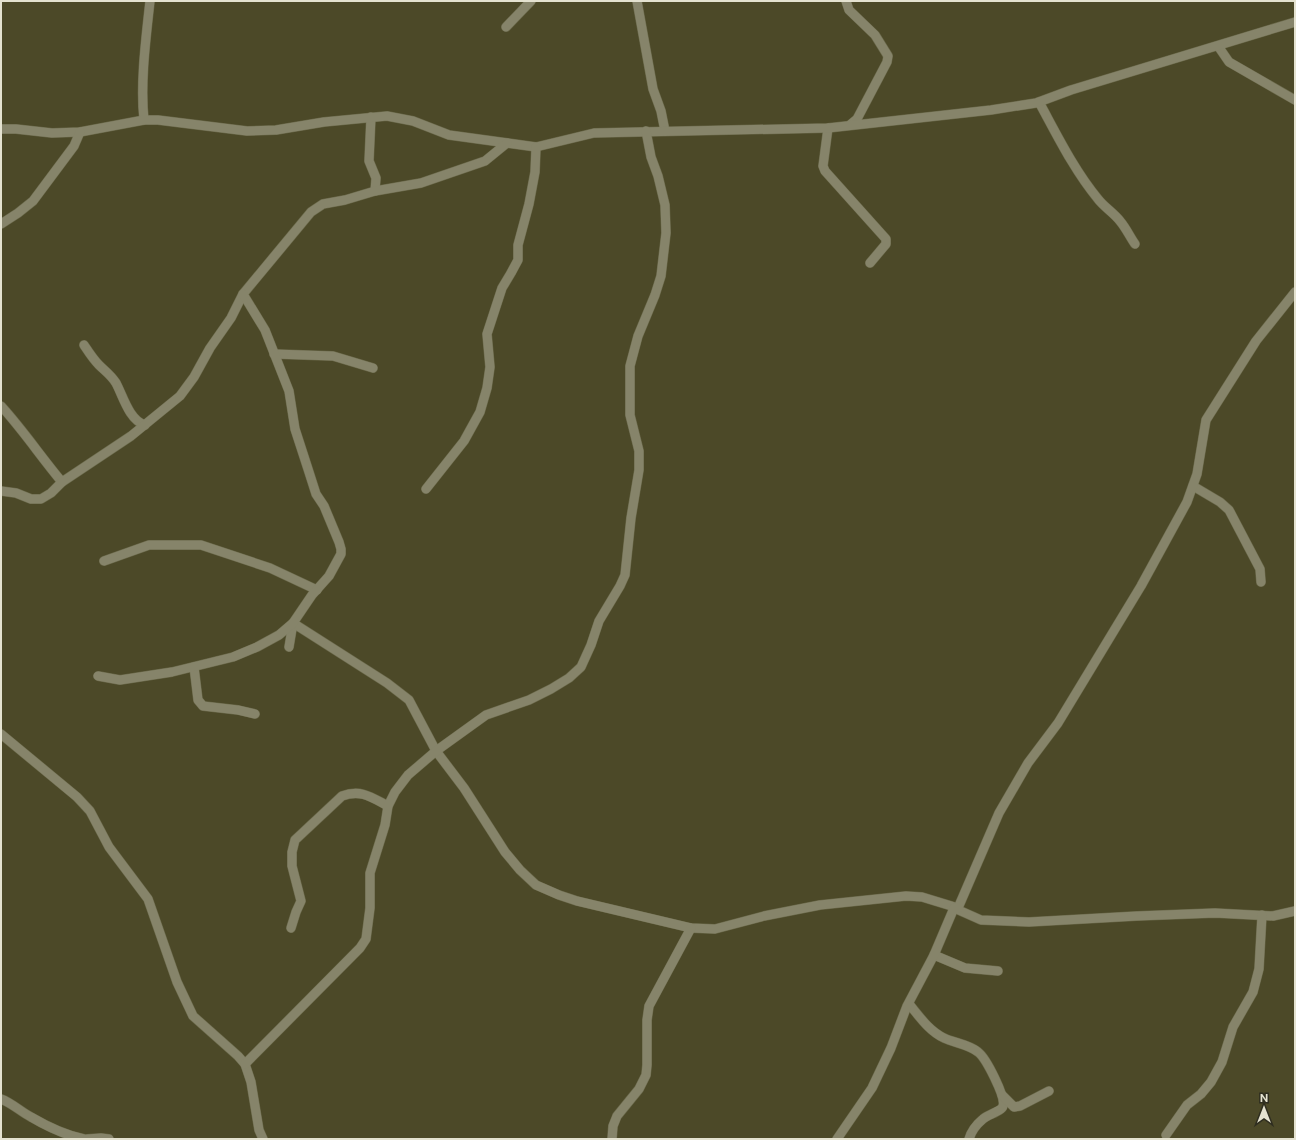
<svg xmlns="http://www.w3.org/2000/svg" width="1296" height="1140" viewBox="0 0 1296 1140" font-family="'Public Sans',sans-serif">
<rect width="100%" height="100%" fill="#4c4928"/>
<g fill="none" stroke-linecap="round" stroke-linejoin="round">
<defs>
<g id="minor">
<path d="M637,1L653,89L661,111L665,131"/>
<path d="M846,1L849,10L875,35L888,56L887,62L857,119L851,124"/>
<path d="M506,27L531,1"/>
<path d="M1218,46L1229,62L1295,100"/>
<path d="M1039,102C1057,135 1074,170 1098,199C1104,207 1114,213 1120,221C1126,228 1130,237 1135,244"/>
<path d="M371,117L369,161L376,178L375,191"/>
<path d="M144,120C140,83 146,38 150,1"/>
<path d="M828,128L823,166L825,171L886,239V244L870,263"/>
<path d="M1,129H16L52,133L80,132L144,120H158L247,131L276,130L324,122L387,116L413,121L449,135L536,147L594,133L828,128L991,110L1036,103L1071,90L1295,22"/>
<path d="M1,224L18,213L33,201L74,146L80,132"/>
<path d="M84,345C88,351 93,359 99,365C105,371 111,375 116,383C123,396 129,420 145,425"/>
<path d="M274,354L333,356L373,368"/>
<path d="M1,406C23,430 41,457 62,482"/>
<path d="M1193,486L1220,502L1229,510L1260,569L1261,582"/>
<path d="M426,489L464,441L480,412L487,388L490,367L487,334L502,288L511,273L518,260V245L529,204L535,172L536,147"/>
<path d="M1,491L16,493L31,499H41L51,493L62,482L131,436L180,396L194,377L210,348L231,318L243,294L311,212L323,204L345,200L375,191L421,183L485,161L507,143"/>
<path d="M104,561L149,545H201L270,568L317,590"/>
<path d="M289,647L293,623L387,683L409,700L436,751L464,788L505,852L520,870L536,885L559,895L577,901L691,928L715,929L764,916L820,905L906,896L922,897L958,908"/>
<path d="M194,667L198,700L203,706L238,710L255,714"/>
<path d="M98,676L120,680L172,672L233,657L257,647L279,635L293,623L312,595L329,576L341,554V549L339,542L324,506L316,494L308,469L295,429L289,391L265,330L243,294"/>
<path d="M1,734L77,797L90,811L109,847L148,899L177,982L193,1016L238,1056L245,1064L251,1082L259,1130L263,1139"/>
<path d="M954,908L981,920L1029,922L1137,916L1215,913L1273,916L1295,911"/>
<path d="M291,928L296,912L301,901L292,866V852L295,840L342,796C361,789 371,797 388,806"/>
<path d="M934,955L965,968L998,971"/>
<path d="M909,1004C919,1016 929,1031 944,1038C954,1043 968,1044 978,1052C986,1058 1006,1097 1003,1106C1002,1111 987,1115 983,1119C977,1124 971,1132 969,1139"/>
<path d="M245,1064L360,948L366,939L370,908V873L385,825L388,806L395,792L408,775L436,751L486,715L529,700L551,689L569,678L581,667L591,645L599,621L620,586L625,575L631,518L639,470V451L630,415V366L638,336L655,295L661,276L666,233L665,205L658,176L651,157L646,131"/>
<path d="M1002,1095L1014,1107L1020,1106L1049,1091"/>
<path d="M1,1099C12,1103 21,1112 31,1117C48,1127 65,1135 84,1139"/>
<path d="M1166,1135L1187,1105L1201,1094L1211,1082L1222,1062L1233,1027L1253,992L1259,969L1262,915"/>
<path d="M87,1139L101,1138L109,1139"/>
<path d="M612,1139L613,1126L617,1116L639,1089L646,1075L647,1065V1020L649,1006L691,928"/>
<path d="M837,1139L872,1088L891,1048L907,1006L934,955L954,908H958L999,813L1028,763L1058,723L1141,586L1187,502L1197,474L1206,420L1256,341L1295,292"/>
</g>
</defs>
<use href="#minor" stroke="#6a684a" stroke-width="10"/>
<use href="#minor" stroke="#86846a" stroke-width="9"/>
</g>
<rect width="1296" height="1140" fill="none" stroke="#e4e2d0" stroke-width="4"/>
<g transform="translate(1264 1108)" stroke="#2f2e20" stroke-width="3" paint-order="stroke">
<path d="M0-3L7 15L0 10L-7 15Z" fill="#e4e2d0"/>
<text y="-6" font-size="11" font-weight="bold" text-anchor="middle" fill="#e4e2d0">N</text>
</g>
</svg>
